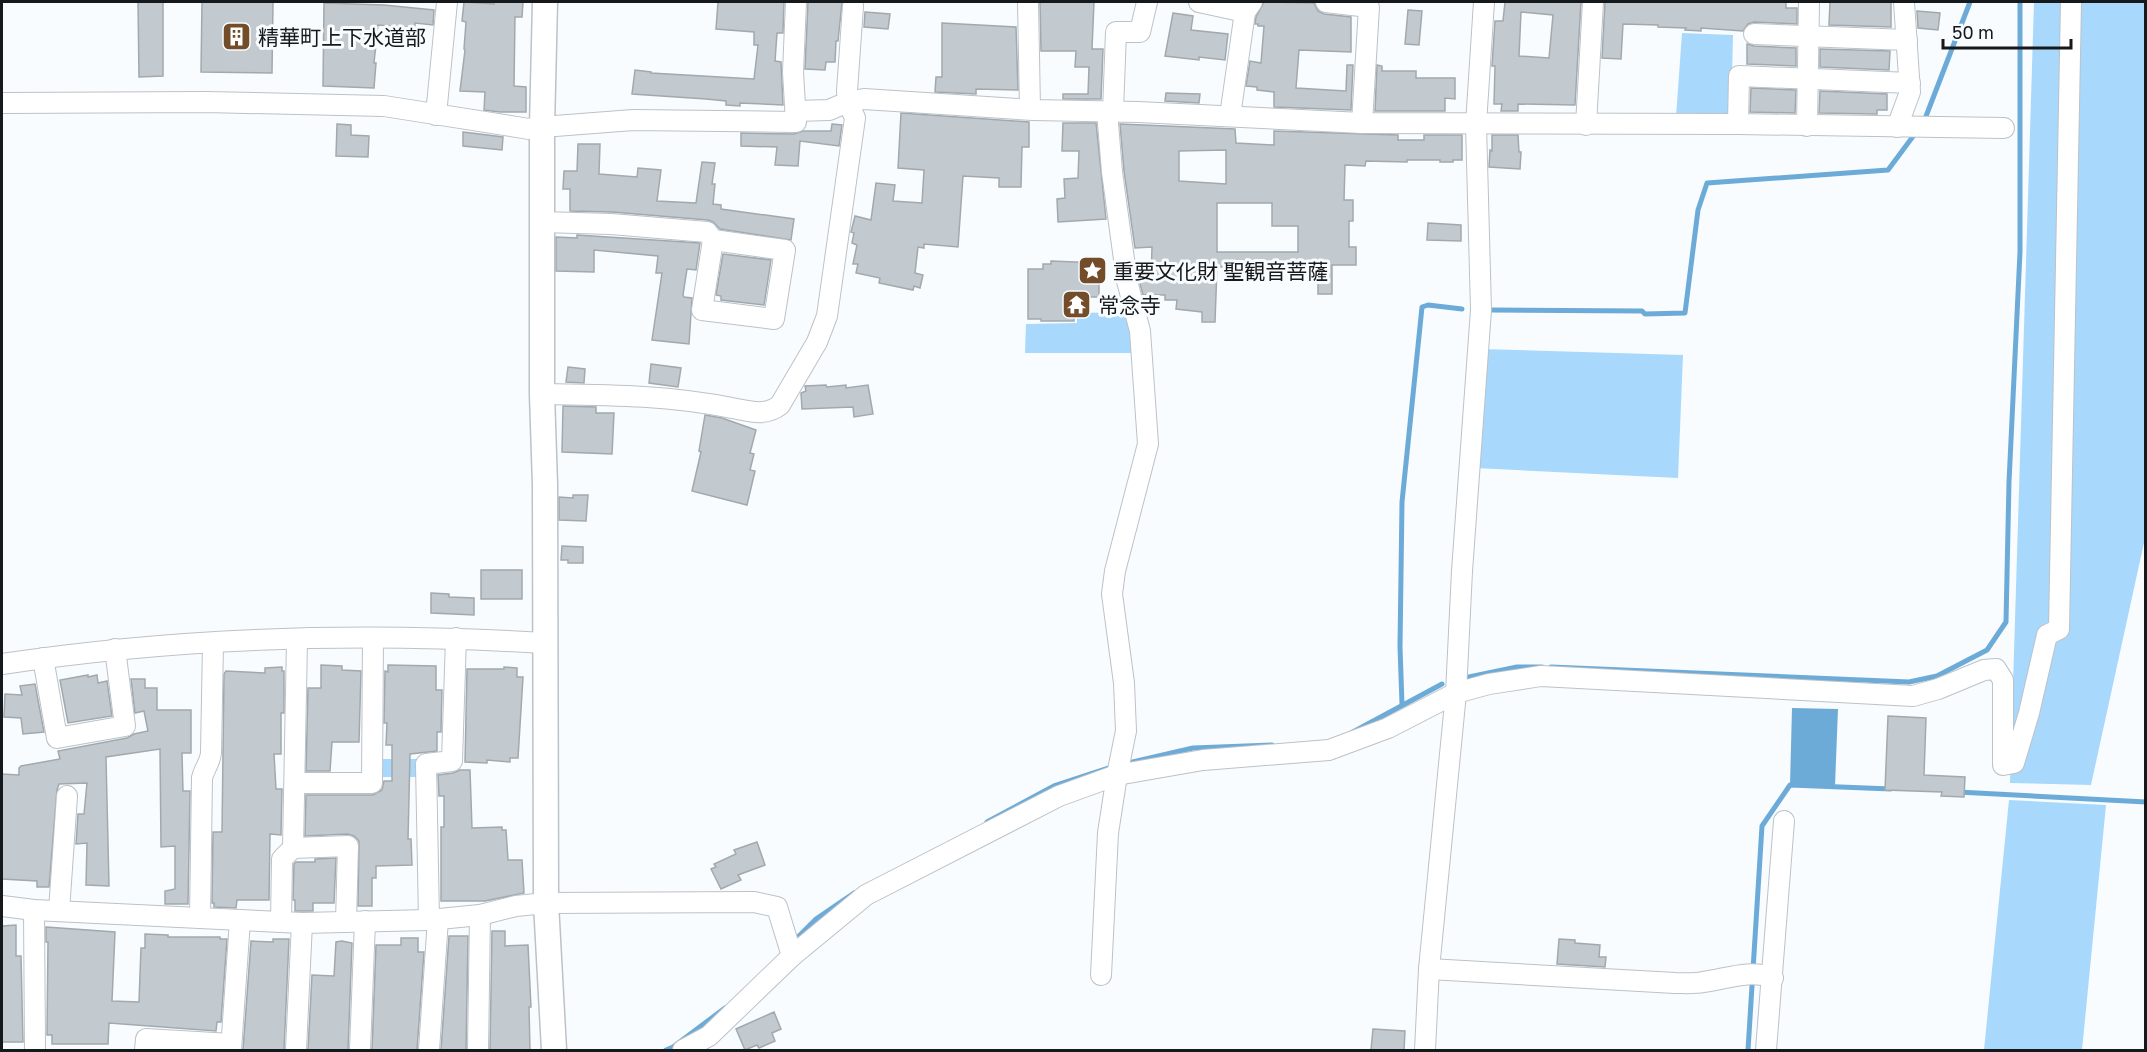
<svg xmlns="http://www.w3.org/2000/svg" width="2147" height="1052" viewBox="0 0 2147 1052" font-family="'Golos Text','Noto Sans JP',sans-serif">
<rect width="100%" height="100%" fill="#f8fcfe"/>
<g fill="#a8d8fc">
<path d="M2034,2H2145V538L2091,785L2010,783Z"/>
<path d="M1682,33L1733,35L1731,118L1676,117Z"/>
<path d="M1131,312L1134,353H1025L1026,324L1077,323V313Z"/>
<path d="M1481,349L1683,355L1678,478L1475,468Z"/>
<path d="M377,759H420L421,777H378Z"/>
<path d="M2009,800L2106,805L2082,1050H1984Z"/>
</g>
<path fill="#6cabd7" d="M1792,708L1838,709L1835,786L1790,785Z"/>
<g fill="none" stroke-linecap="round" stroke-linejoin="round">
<g stroke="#6cabd7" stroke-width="5">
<path d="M1923,124L1970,2"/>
<path d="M1492,310L1642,311L1645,314L1685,313L1698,210L1707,183L1888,170L1917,131"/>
<path d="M1551,667L1909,682L1937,676L1987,650L2006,622L2009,482L2020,252V2"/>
<path d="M1464,678L1517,667H1542"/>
<path d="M1402,704L1400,647L1402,502L1422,307L1428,305L1462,309"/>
<path d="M1351,733L1442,684"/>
<path d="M1124,764L1193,748L1272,745"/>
<path d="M1958,792L2146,802"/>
<path d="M987,822L1054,786L1112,767"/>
<path d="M792,943L816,919L854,893"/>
<path d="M666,1050L673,1047L725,1008"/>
<path d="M1748,1050L1762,826L1790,785L1891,789"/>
</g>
</g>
<g fill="#c2cad0" stroke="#a1a9ae" stroke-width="1.5" fill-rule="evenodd">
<path d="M138,2H163V76L139,77Z"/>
<path d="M202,2H273L272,73L201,72Z"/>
<path d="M464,2L494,4V2H523L522,17H515L514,86L526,87V112H500L484,110L485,92L460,91L465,50L464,49L466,22L462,21Z"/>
<path d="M718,2H784L783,33H777L775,61L781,62L783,105L740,103V106L726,105V101L706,99L632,94L635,70L651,72V73L754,79L758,45H754V32L716,29Z"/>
<path d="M808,2H842L838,41H836L835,62H826L825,70L805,69Z"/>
<path d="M1040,2H1094L1092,49H1103L1101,99H1063V94H1088L1089,67H1075L1076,51H1041Z"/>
<path d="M1264,2L1314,3L1318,11L1324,14L1351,17V52L1299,50L1296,88L1346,91L1347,65H1353L1351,110L1274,107V92L1257,90V87L1246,86L1250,61L1261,63L1264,26H1258V24H1255L1256,17Z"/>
<path d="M1505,2H1581L1575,105L1518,104V111H1501L1502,104H1494L1495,66H1492L1495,21H1503ZM1521,12L1553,15L1549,58L1519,56Z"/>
<path d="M1605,2H1786V8H1797V24L1754,22L1748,24L1743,31L1701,28V31L1685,30L1686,28L1658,27V25L1623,24L1621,59L1602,58Z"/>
<path d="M1830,2H1891V27L1829,25Z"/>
<path d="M324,3L384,5L434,10L433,25L415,23V28L378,25L374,63H376L374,88L323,86Z"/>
<path d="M1408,10L1422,11L1419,45L1405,44Z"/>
<path d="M1917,11L1940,13L1938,30L1918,28Z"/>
<path d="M865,12L890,14L888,29L864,27Z"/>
<path d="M1173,13L1193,16L1191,30L1228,34L1225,60L1199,57V60L1165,56Z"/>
<path d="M942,23L1016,27L1018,90L976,89V94L935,92L936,77H942Z"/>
<path d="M1747,44L1754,46L1796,48V66L1747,64Z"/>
<path d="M1820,49L1890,51L1889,70L1820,67Z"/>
<path d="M1377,65L1382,66V71H1416V78H1455V99L1445,98V111H1375Z"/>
<path d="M1751,88L1796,90L1795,113L1750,112Z"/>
<path d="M1820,91L1887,94V110H1877V114L1819,113Z"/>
<path d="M1166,93L1200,94L1199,103L1165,101Z"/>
<path d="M901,113L1029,122V147H1022L1021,187H999V178L963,176L958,247L924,244V248L918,247L915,273L923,275L920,288L914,286L913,290L879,283L880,278L856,273L858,264H853L857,245L852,243L854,233L851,232L855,216L871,220L876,183L895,185L893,201L922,203L924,170L898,168Z"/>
<path d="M1063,123H1096L1106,219L1058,222L1057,199L1065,198L1064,179L1078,178L1079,151H1062Z"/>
<path d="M337,124L351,125V135L369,136L368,157L336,156Z"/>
<path d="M832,124L842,125L839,146L800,141L798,166L775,165L777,147L741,146V133L794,134L803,131H831Z"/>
<path d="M1120,124L1235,129L1236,143L1274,145V131L1398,135V140H1424V135H1462V160H1453V162H1440V160H1407V162L1366,161L1365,166L1345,165L1344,200H1353V221H1349V247H1356V265H1332V294H1318V273L1298,274V270H1276L1269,267H1217L1215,322H1202V312L1176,309L1177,300H1165V295H1143L1139,280H1151L1152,247L1135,248L1124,171ZM1226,150V184L1179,181V151ZM1217,203H1272V226H1298V252H1217Z"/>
<path d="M463,132L503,137L502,150L463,146Z"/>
<path d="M1492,135H1518L1519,152H1521L1520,169L1489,167L1490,150L1492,151Z"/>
<path d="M578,144H600L599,174L637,177L638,168L661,170L657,201L696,203L702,162L715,163L712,184H715L713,204L721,205V209L794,219L791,240L720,229L713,222L708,220L612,212L570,211V189H563L564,171H577Z"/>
<path d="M1428,223L1461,225V241L1427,240Z"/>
<path d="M577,235L700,243L696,270L687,269L683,295L684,297L692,298L689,344L652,340L662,273H656L658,256L594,250V272L556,271V237L577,238Z"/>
<path d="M723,254L771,260L764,305L721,300V296L716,295Z"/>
<path d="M1051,261L1099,263V297H1077V310H1074V321H1041V319H1028V269H1043V264H1051Z"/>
<path d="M651,364L681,368L678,387L649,383Z"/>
<path d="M568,367L585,369L584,383L566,382Z"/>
<path d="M826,385L827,387L846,385V388L868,385L873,414L854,417L853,407L802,409L801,393L806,391L805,386Z"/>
<path d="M563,406L596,407V413H614L612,454L562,452Z"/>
<path d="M705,415L722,418L756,430L750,453L754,454L750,470L755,471L747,505L692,491L701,452L699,451Z"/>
<path d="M573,495H588L586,521L559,520V497L573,498Z"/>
<path d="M562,546L583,547V563H568V560H561Z"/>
<rect x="481" y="570" width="41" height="29"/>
<path d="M431,593L449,594V597L474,598V615L431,613Z"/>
<path d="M321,665L342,666V670L361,671L359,742H332L330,771H306L308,688H321Z"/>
<path d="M388,665L436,666V690H442L441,732H437V751L410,754L408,839H411L412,865L376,866V878H372V906H358L359,841L354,836L348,834L305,836L306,795H373L382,790L384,781H392V745H386L387,723H384L385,671L388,672Z"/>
<path d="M282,667V671H284V713H281V754H274L276,789H282L281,835L270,834L269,900H237L236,908L214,907V903H212L213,832H222L224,674L226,671L265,673V668Z"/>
<path d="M504,667L517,668V677H523L518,758H510V762L487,760V763L465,762L467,669H504Z"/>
<path d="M88,675V677L97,675L98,683L107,681L112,716L68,723L60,680Z"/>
<path d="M131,679H145V688H157V710H191V753H182L183,791H190L188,904H165V891L175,889V846L161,847L160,749L106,757L109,886L86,885L87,843L76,844L78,814H84L87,783L59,784L57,790L49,887H37V881L2,879V774L19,775V768L21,766L60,759L58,751L127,738L134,734L148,731L144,711L135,713Z"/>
<path d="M35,684L44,732L23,734L21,718L4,717L5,694L22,695L20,686Z"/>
<path d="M1888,716L1926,718L1924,775L1965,777L1964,797L1941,796L1942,792L1885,790Z"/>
<path d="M460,770H470L472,828L502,827V830H506L508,860H522L524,893L485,901H441V827H444V796H439L438,775L453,773Z"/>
<path d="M757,842L765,865L738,875L741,880L721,889L711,869L716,867L714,864L736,854L734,850Z"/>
<path d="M336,858L334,903H313V911H295V900H293L294,864L296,862H315V859Z"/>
<path d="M16,925V956H21L23,1042H2V926Z"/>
<path d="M46,927L115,932L112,1001L139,1002L141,948H145V934L168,935V937H220V939H227L221,1022H217L216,1031L109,1023L108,1044H52V1035H47L48,942H46Z"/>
<path d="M492,931H505V946L528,945L531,1007H529L530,1050H490Z"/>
<path d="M449,936H468L466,1050H441Z"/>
<path d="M401,938H418V952H424L417,1050H372L376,945H401Z"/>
<path d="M273,939H289L284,1050H243L251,941L273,942Z"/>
<path d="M1559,939L1575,940V943L1600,945L1599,957H1606L1605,967L1557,964Z"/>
<path d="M342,941L352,943L348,1050H308L312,975L334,976L336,942Z"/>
<path d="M774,1012L781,1029L772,1033L775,1041L759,1048L757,1045L745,1050L736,1029Z"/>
<path d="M1373,1029L1405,1031L1404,1050H1371Z"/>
</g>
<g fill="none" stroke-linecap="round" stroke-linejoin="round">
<defs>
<g id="minor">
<path d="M1028,2L1030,109"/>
<path d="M1199,2L1245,12L1252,2"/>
<path d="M1326,2L1369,7L1362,123"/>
<path d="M1754,34L1907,40"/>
<path d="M2,103L206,102L384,106L529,129L542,127L633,120L796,122L793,72L796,2"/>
<path d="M796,111L829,110L848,102L864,99L1033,110L1138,112L1362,123L1738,124L2004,128"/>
<path d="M1113,111L1116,32H1140L1147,2"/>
<path d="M436,115L447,2"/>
<path d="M1230,116L1245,12"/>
<path d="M1738,124L1739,76L1910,83"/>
<path d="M1586,125L1593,2"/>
<path d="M1807,126L1809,2"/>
<path d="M1897,127L1910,92L1904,2"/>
<path d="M542,222L611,224L707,232L713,240L702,310L774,319L785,250L713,240"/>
<path d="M542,394C606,395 668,395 732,408C749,411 765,417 780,405L817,342L827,316L855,118L848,102L847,91L853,6"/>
<path d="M43,658L57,738L125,726L115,649"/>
<path d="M2,664C181,637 363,632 544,643"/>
<path d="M295,783H372L373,638"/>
<path d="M293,848L348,846L346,922"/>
<path d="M2,906L34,910L302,923L429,920L480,915L516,906L546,903L754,902L777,907L792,956"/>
<path d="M34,910L35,1050"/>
<path d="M59,911L67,796"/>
<path d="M200,918L202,778C204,769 210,763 211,753L213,643"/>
<path d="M429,920L426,764L452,761L456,638"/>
<path d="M281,922L282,859L293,848L297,640"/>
<path d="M1429,969L1675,983C1684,983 1694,984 1703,982C1726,979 1750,969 1773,978"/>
<path d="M1101,975L1108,833L1117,775L1126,731L1124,683L1112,594L1115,571L1148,444L1140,331L1127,281L1112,172L1107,111"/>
<path d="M145,1050L146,1039L231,1044"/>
<path d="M231,1050L240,920"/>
<path d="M296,1050L302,923"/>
<path d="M360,1050L365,921"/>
<path d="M429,1050L438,919"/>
<path d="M478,1050L480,915"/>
<path d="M683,1050L709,1036L792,956L866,895L1059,796L1117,775L1203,760L1329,750L1388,728L1456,693L1489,684L1541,676L1913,696L1938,689L1984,670L1996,669L2003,680V765L2014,763L2029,713L2047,635L2059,629L2071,2"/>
<path d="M1425,1050L1429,969L1456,693L1462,571L1481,310L1476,124L1484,2"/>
<path d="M1766,1050L1784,821"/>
</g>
<path id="tertiary" d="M545,2L542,127V394L545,485L546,903L554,1050"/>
</defs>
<use href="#minor" stroke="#bbc2c8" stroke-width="22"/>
<use href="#tertiary" stroke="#bbc2c8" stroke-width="27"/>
<use href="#minor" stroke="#fff" stroke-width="20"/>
<use href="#tertiary" stroke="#fff" stroke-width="24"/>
</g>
<defs>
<symbol id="building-square" viewBox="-11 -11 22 22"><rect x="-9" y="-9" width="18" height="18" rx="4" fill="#734c2a" stroke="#f8fcfe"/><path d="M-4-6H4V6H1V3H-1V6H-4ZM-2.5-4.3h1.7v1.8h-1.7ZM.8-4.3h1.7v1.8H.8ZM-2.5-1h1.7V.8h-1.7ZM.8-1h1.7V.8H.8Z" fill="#fff"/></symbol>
<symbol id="sight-square" viewBox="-11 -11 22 22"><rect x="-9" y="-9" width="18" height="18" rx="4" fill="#734c2a" stroke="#f8fcfe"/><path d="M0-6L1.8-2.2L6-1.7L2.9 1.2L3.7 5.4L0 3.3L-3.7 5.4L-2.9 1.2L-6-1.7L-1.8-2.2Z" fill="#fff"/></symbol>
<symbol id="temple-square" viewBox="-11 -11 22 22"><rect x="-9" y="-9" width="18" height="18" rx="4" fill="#734c2a" stroke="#f8fcfe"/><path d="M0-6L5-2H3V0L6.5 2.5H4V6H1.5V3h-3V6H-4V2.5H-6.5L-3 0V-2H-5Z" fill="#fff"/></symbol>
</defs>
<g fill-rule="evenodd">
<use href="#building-square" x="220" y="20" width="33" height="33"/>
<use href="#sight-square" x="1076" y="254" width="33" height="33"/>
<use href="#temple-square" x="1060" y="288" width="33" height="33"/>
</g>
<g text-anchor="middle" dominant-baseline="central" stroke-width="6" stroke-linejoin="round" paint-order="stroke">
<g font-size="21" fill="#16191b" stroke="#f8fcfe" text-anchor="start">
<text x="258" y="37">精華町上下水道部</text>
<text x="1113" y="271">重要文化財 聖観音菩薩</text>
<text x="1098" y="305">常念寺</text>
</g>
</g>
<rect width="2147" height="1052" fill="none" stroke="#16191b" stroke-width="6"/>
<path d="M1943 39v9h128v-9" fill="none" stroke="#16191b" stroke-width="3"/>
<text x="1952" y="39" font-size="18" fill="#16191b" stroke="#f8fcfe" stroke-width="4.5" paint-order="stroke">50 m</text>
</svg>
